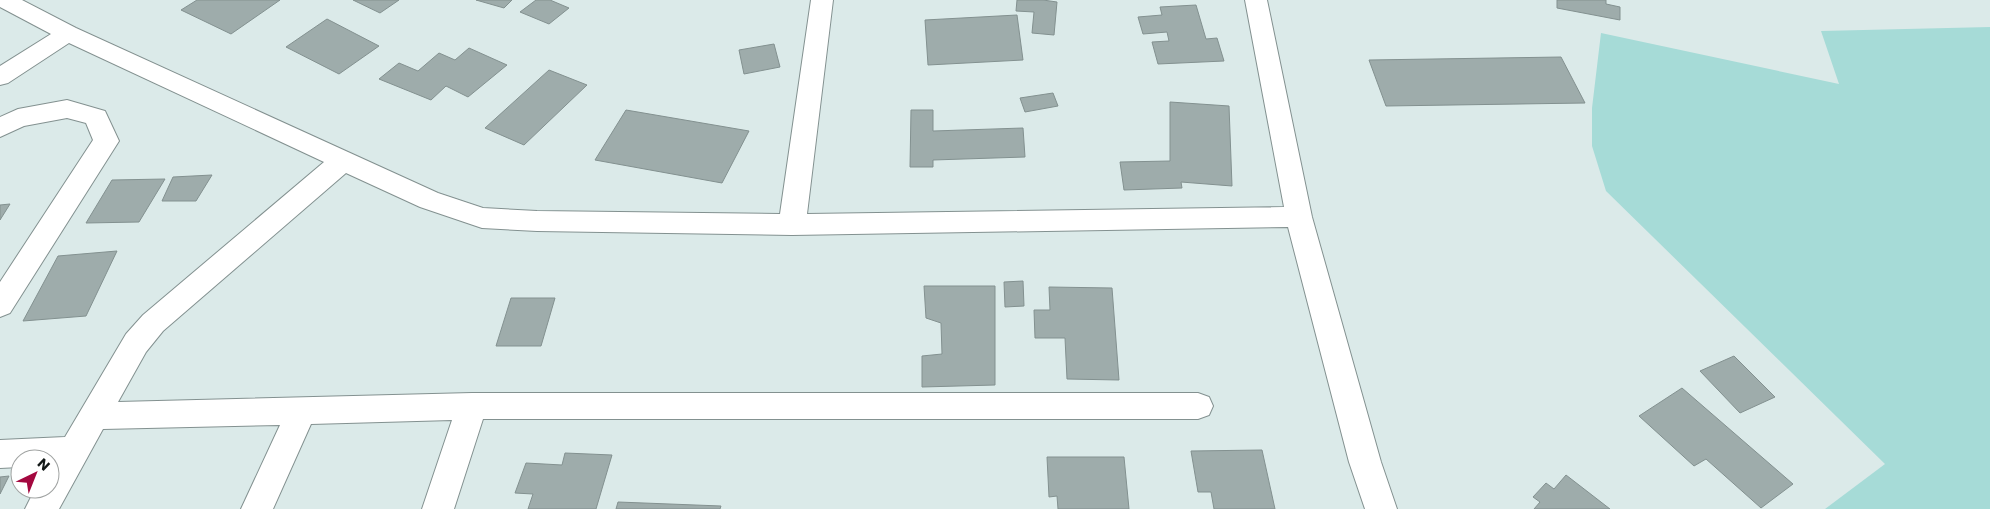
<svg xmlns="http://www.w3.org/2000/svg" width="1990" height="509" viewBox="0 0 1990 509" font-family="Poppins,sans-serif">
<rect width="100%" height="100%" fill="#dbeae9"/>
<path fill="#a6dbd7" d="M1990,27V509H1825L1885,464L1606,191L1592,146V108L1601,33L1839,84L1821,31Z"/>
<g fill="#9eacab" stroke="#839190">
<path d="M197,0H280L231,34L181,10Z"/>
<path d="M353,0H399L380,13Z"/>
<path d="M476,0H512L504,8Z"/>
<path d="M536,0H550L569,8L549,24L520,12Z"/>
<path d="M1017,0H1043L1057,2L1054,35L1032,33L1034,12L1016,11Z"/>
<path d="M1557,0H1606V4L1620,7V20L1557,8Z"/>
<path d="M1196,5L1206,39L1217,38L1224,61L1158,64L1152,42L1169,41L1167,32L1143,34L1138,17L1162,15L1160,7Z"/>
<path d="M1017,15L1023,60L928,65L925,20Z"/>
<path d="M327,19L379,46L339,74L286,47Z"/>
<path d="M774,44L780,67L744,74L739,50Z"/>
<path d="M469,48L507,65L468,97L446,86L431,100L379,79L399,63L418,71L439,53L455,60Z"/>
<path d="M1561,57L1585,103L1386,106L1369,60Z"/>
<path d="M549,70L587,85L524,145L485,128Z"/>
<path d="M1053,93L1058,106L1025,112L1020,98Z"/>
<path d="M1170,102L1229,106L1232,186L1181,182L1182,188L1124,190L1120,162L1170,161Z"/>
<path d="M626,110L749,131L722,183L595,160Z"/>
<path d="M911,110H933V131L1023,128L1025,157L933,160V167H910Z"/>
<path d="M212,175L196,201H162L173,177Z"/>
<path d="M165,179L139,222L86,223L112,180Z"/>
<path d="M10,204L0,220V205Z"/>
<path d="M117,251L86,316L23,321L58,256Z"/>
<path d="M1023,281L1024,306L1005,307L1004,282Z"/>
<path d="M924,286H995V385L922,387V356L942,354L941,323L926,318Z"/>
<path d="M1049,287L1112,288L1119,380L1067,379L1065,338H1035L1034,310H1050Z"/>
<path d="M511,298H555L541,346H496Z"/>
<path d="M1734,356L1775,397L1740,413L1700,371Z"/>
<path d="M1682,388L1793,484L1761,508L1706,459L1694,466L1639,416Z"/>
<path d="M1262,450L1275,509H1214L1211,492H1198L1191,451Z"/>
<path d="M565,453L612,455L596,509H528L533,494L515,493L526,463L562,465Z"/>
<path d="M1047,457H1124L1129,509H1058L1057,496L1049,497Z"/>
<path d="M1566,475L1610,509H1534L1540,502L1533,497L1546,483L1554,489Z"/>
<path d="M9,476L0,494V477Z"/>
<path d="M618,502L721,506L720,509H616Z"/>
</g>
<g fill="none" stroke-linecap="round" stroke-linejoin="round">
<defs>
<g id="minor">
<path d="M0,0H22L76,28L438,193L483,208L537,211L780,214L811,0H833L807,214L1284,207L1245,0H1267L1312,217L1381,462L1397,509H1365L1349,462L1288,227L792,235L537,231L482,228L420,207L346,173L163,331L146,352L118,402L472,393H1198L1209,397L1213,406L1209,415L1198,419H483L454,509H422L452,420L311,424L273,509H241L280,425L103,429L59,509H25L35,489H50V459H20V467L0,468V440L65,437L126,334L143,315L324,162L69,43L8,83L0,85V66L51,34L0,7Z"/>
<path d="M67,100L105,111L119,141L10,313L0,317V282L93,140L86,123L67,118L24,126L0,137V117L18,109Z"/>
</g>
</defs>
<use href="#minor" stroke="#839190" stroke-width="2"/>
<use href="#minor" fill="#fff" fill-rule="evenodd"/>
</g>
<g transform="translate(35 474) rotate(43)"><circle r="24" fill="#ffffff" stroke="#a0a3a2"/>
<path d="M0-4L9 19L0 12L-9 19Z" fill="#a4083f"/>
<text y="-8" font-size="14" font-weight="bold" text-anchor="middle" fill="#121817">N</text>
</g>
</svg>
